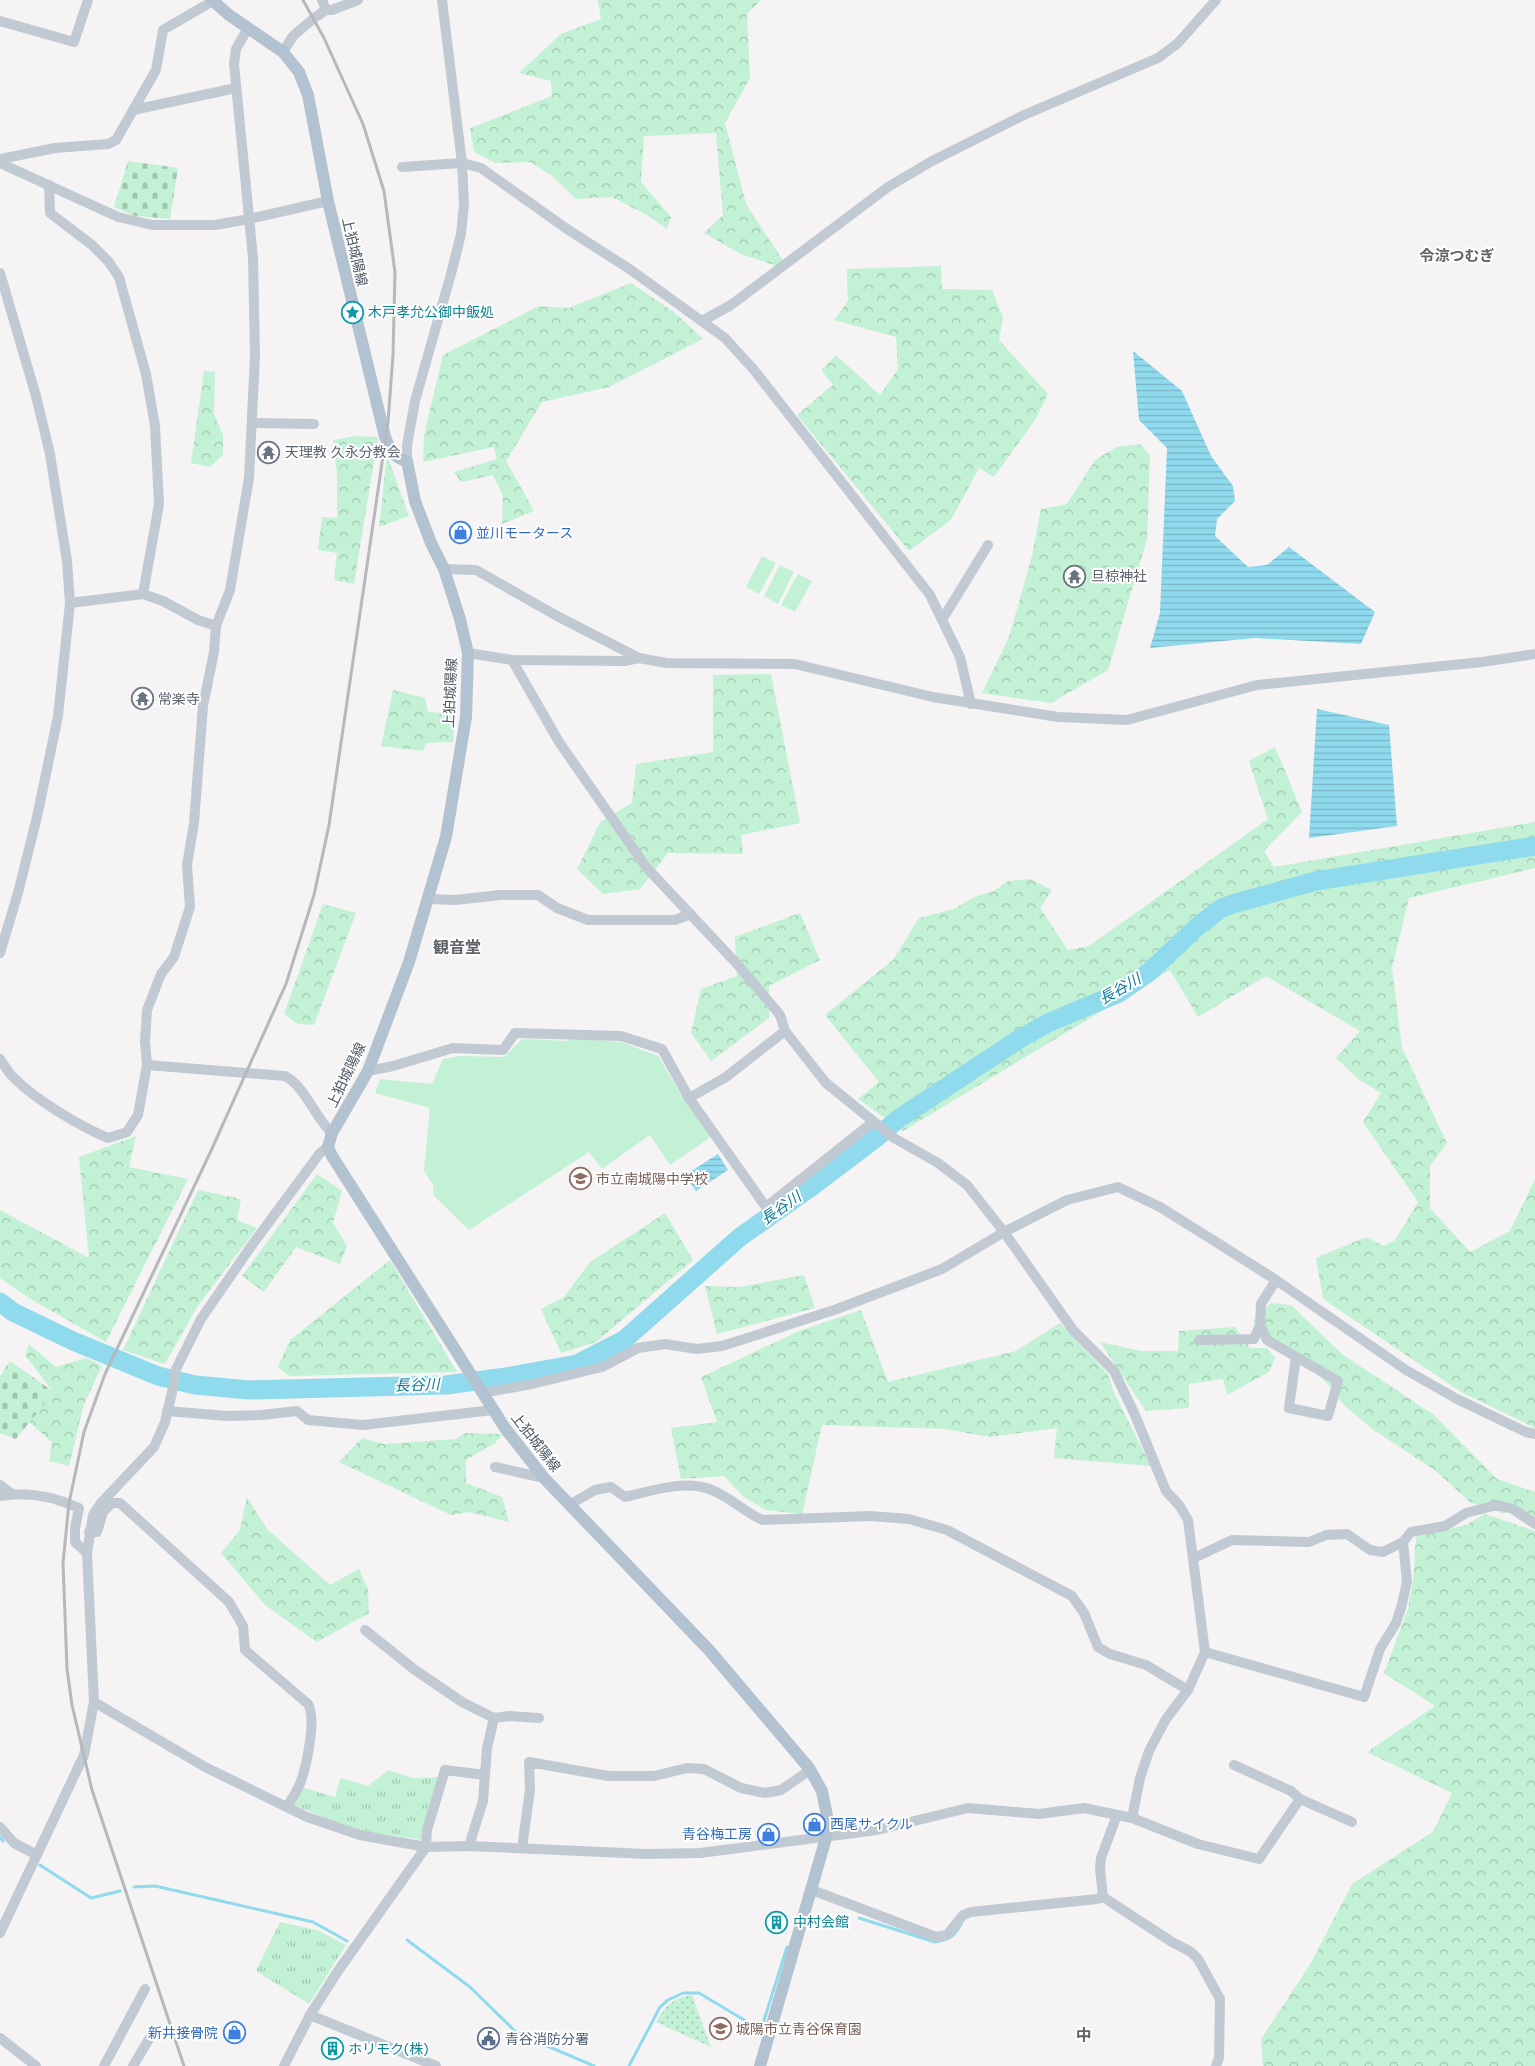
<svg xmlns="http://www.w3.org/2000/svg" width="1535" height="2066" viewBox="0 0 1535 2066" font-family="'DM Sans','Noto Sans JP',sans-serif">
<defs>
<pattern id="grass-tufts" width="24" height="20" patternUnits="userSpaceOnUse" patternTransform="scale(1.25)"><rect width="24" height="20" fill="#c3f1d5"/><path d="M3 7l-1-3M5 7V3M7 7l1-3M15 17l-1-3M17 17v-4M19 17l1-3" fill="none" stroke="#a0c6b0"/></pattern>
<pattern id="forest-crowns" width="20" height="18" patternUnits="userSpaceOnUse" patternTransform="scale(1.25)"><rect width="20" height="18" fill="#c3f1d5"/><path d="M2 6a3 3 0 1 1 6 0M12 15a3 3 0 1 1 6 0" fill="none" stroke="#a0c6b0"/></pattern>
<pattern id="cemetery-stones" width="16" height="16" patternUnits="userSpaceOnUse" patternTransform="scale(1.25)"><rect width="16" height="16" fill="#c3f1d5"/><path d="M2 7V4a2 2 0 0 1 4 0v3zM10 15v-3a2 2 0 0 1 4 0v3z" fill="#a0c6b0"/></pattern>
<pattern id="park-dots" width="8" height="8" patternUnits="userSpaceOnUse" patternTransform="scale(1.25)"><rect width="8" height="8" fill="#c3f1d5"/><path d="M2 2h.1M6 6h.1" fill="none" stroke="#a0c6b0" stroke-width="1.8" stroke-linecap="round"/></pattern>
<pattern id="water-rules" width="6" height="5" patternUnits="userSpaceOnUse" patternTransform="scale(1.25)"><rect width="6" height="5" fill="#90daee"/><path d="M0 2.5h6" fill="none" stroke="#78b4c4"/></pattern>
</defs>
<rect width="100%" height="100%" fill="#f5f3f3"/>
<g fill="url(#grass-tufts)">
<path d="M388,1770L413,1778L440,1777L422,1840L352,1829L294,1805L304,1788L335,1797L341,1778L368,1786Z"/>
<path d="M280,1922L317,1930L346,1945L309,2004L256,1971Z"/>
</g>
<g fill="url(#forest-crowns)">
<path d="M598,0H761L747,14L750,78L725,123L746,204L784,262L777,266L741,254L704,233L723,215L716,133L644,136L641,182L671,217L667,229L647,215L612,197L576,199L552,176L530,162L496,163L474,152L470,128L552,96L551,81L519,73L561,34L601,19Z"/>
<path d="M941,266L942,289L992,290L1003,317L999,340L1048,394L1035,420L994,477L979,468L951,520L909,551L797,415L833,385L821,370L836,355L880,395L898,369L896,337L834,320L848,301L847,269Z"/>
<path d="M631,283L674,312L703,339L609,387L542,402L506,461L534,511L502,524L503,496L493,475L461,482L454,472L497,459L494,447L423,462L424,435L443,355L539,306L569,308Z"/>
<path d="M204,371L215,372L214,414L223,435V455L210,467L191,463Z"/>
<path d="M356,436L378,437L354,584L334,580L337,553L318,550L322,517L337,518V475L333,440Z"/>
<path d="M1140,444L1150,455L1147,539L1108,670L1051,703L982,693L1009,637L1032,556L1041,509L1067,504L1095,460L1117,447Z"/>
<path d="M387,455L409,516L379,527Z"/>
<path d="M771,674L800,823L741,835L743,854L668,853L640,889L603,894L577,869L601,821L632,803L636,764L713,752V675Z"/>
<path d="M393,690L425,698L428,712L456,714L453,742L426,743L423,751L381,746Z"/>
<path d="M1275,747L1302,812L1264,851L1274,867L1535,822V868L1409,898L1392,968L1402,1048L1447,1143L1430,1166V1208L1470,1252L1510,1231L1535,1179V1428L1461,1392L1323,1299L1316,1258L1366,1237L1384,1246L1395,1240L1418,1202L1363,1122L1381,1093L1358,1079L1336,1058L1360,1031L1266,976L1198,1017L1170,970L903,1131L858,1099L879,1082L825,1015L893,960L919,918L954,909L974,897L994,891L1008,881L1030,879L1052,890L1040,908L1068,950L1089,946L1268,819L1249,761Z"/>
<path d="M323,904L356,913L314,1025L298,1024L284,1014Z"/>
<path d="M800,913L820,960L769,986V1018L711,1061L691,1033L701,989L737,976L735,937Z"/>
<path d="M136,1136L129,1167L188,1179L106,1342L29,1298L0,1278V1210L89,1258L79,1157Z"/>
<path d="M317,1174L342,1191L333,1223L347,1246L340,1264L296,1247L264,1292L242,1276Z"/>
<path d="M198,1190L241,1199L237,1220L257,1228L197,1307L165,1364L123,1350Z"/>
<path d="M665,1213L693,1260L596,1342L561,1353L541,1309L564,1297L590,1262Z"/>
<path d="M390,1260L457,1372L289,1376L278,1367L290,1340Z"/>
<path d="M804,1275L815,1308L717,1334L705,1286L739,1287Z"/>
<path d="M1271,1303L1291,1305L1342,1354L1434,1415L1497,1479L1535,1492V1520L1516,1511L1502,1513L1470,1502L1436,1471L1372,1429L1343,1404L1327,1383L1290,1351L1264,1343L1253,1321Z"/>
<path d="M861,1310L888,1382L1016,1351L1060,1323L1108,1374L1114,1393L1151,1466L1054,1458L1057,1428L990,1437L944,1429L822,1425L802,1514L766,1510L744,1497L724,1476L681,1479L671,1428L717,1422L701,1377L799,1331Z"/>
<path d="M1235,1327L1250,1348H1267L1275,1358L1269,1372L1227,1395L1223,1379L1189,1384V1408L1146,1411L1100,1342L1141,1351H1178L1179,1331Z"/>
<path d="M29,1344L56,1367L86,1358L102,1366L84,1404L69,1466L49,1461L52,1442L29,1422L53,1392L25,1355Z"/>
<path d="M465,1433L503,1434L495,1443L466,1460V1483L502,1497L509,1522L469,1512L451,1515L339,1462L362,1438L383,1444L456,1439Z"/>
<path d="M247,1497L267,1529L330,1585L359,1569L368,1589L369,1613L317,1642L265,1605L221,1553L240,1530Z"/>
<path d="M1485,1514L1535,1531V2066H1263L1261,2039L1311,1963L1352,1884L1433,1832L1452,1793L1367,1752L1435,1706L1384,1673L1408,1609L1413,1581L1416,1537L1466,1525Z"/>
</g>
<g fill="url(#cemetery-stones)">
<path d="M128,161L178,168L170,219L135,216L114,207Z"/>
<path d="M10,1361L54,1392L16,1439L0,1433V1376Z"/>
</g>
<path fill="url(#park-dots)" d="M692,1995L711,2047L656,2022C665,2006 674,1997 692,1995Z"/>
<g fill="#c3f1d5">
<path d="M762,556L776,563L759,594L746,587Z"/>
<path d="M780,565L794,572L778,604L764,596Z"/>
<path d="M798,574L812,581L795,612L781,605Z"/>
<path d="M573,1038L621,1042L658,1056L680,1093L711,1137L670,1165L650,1135L602,1169L589,1152L469,1230L434,1196L433,1185L424,1171L430,1108L375,1093L380,1079L432,1084L443,1059L459,1056L504,1057L522,1039L568,1041Z"/>
</g>
<g fill="url(#water-rules)">
<path d="M1133,351L1182,391L1211,456L1233,486L1235,501L1217,519L1215,536L1248,567L1267,565L1289,547L1375,612L1361,644L1255,638L1150,648L1160,613L1167,448L1139,420Z"/>
<path d="M1317,709L1389,725L1397,826L1309,838Z"/>
<path d="M718,1154L728,1170L696,1191L685,1175Z"/>
</g>
<g fill="none" stroke-linecap="round" stroke-linejoin="round">
<g stroke="#90daee" stroke-width="3">
<path d="M0,1837L3,1841"/>
<path d="M40,1865L91,1898L120,1891"/>
<path d="M134,1887L155,1886L313,1922L347,1941"/>
<path d="M859,1918L935,1942C949,1940 954,1937 961,1924"/>
<path d="M407,1940L470,1987L517,2033L594,2066"/>
<path d="M629,2066L660,2007L668,2000L683,1993H699L761,2030L787,1947"/>
</g>
<path stroke="#90daee" stroke-width="19" d="M0,1302L13,1312L73,1341L158,1376L195,1385L249,1390L446,1385L506,1377L577,1364L624,1340L740,1237L814,1185L876,1138L898,1119L1021,1038L1048,1023L1119,993L1148,973L1197,927L1220,909L1232,904L1316,881L1535,846"/>
<g stroke="#c1cad2" stroke-width="10">
<path d="M322,0L326,10"/>
<path d="M0,21L74,42L88,0"/>
<path d="M283,52L293,36L314,18L326,10H332L358,0"/>
<path d="M133,110L236,88"/>
<path d="M0,159L55,148L108,144L116,140L156,70L163,30L213,1"/>
<path d="M0,163L118,217L152,225H215L249,219L328,201"/>
<path d="M402,167L462,163L481,168L567,229L631,270L725,338L754,370L930,595L960,657L971,704"/>
<path d="M49,185L50,213L92,245L108,261L119,277L146,374L155,426L159,504L143,594"/>
<path d="M0,273L36,396L50,454L67,561L70,603L58,716L37,817L18,893L0,953"/>
<path d="M702,321L731,305L888,187L932,161L1024,115L1158,58L1178,43L1216,0"/>
<path d="M252,423L314,424"/>
<path d="M407,461V445L415,401L451,274L461,234L464,204L462,163L442,0"/>
<path d="M444,569L476,570L557,616L639,658L666,663L795,664L933,697L1058,717L1127,720L1257,685L1482,662L1535,654"/>
<path d="M70,603L143,594L163,601L198,620L216,626"/>
<path d="M942,620L988,545"/>
<path d="M468,653L512,660L625,661L639,658"/>
<path d="M512,660L559,742L646,867L738,965L780,1015L785,1031L826,1083L894,1138L938,1163L967,1185L1004,1232L1073,1330L1114,1371L1135,1415L1166,1491L1179,1505L1188,1520L1205,1652L1188,1690L1166,1719L1149,1751L1140,1778L1132,1818"/>
<path d="M429,899L455,900L500,895H538L557,908L588,920H675L691,914"/>
<path d="M0,1059C4,1065 8,1072 14,1078C36,1100 79,1126 108,1138L127,1132L138,1115L147,1065L285,1076C306,1087 314,1117 332,1133"/>
<path d="M147,1065L145,1041L147,1010L161,974L174,957L190,907L187,865L194,823L203,706L214,652L216,626L230,590L249,478L255,356L253,258L234,64L236,49L248,28"/>
<path d="M368,1071L393,1066L453,1048L503,1050L515,1033L621,1036L662,1049L689,1098L766,1207L873,1122"/>
<path d="M689,1098L726,1077L785,1031"/>
<path d="M1276,1280L1261,1304L1260,1325L1267,1340L1338,1381L1328,1416L1289,1408L1296,1357"/>
<path d="M1199,1340L1254,1339L1260,1325"/>
<path d="M482,1393L532,1384L602,1367L638,1348L665,1344L697,1349L722,1346L760,1334L837,1309L942,1269L1004,1232L1067,1200L1118,1187L1160,1207L1216,1242L1276,1280L1406,1370L1457,1399L1526,1432L1535,1434"/>
<path d="M167,1411L227,1416L262,1415L297,1411L308,1420L363,1425L493,1410"/>
<path d="M495,1467L544,1478"/>
<path d="M0,1485L12,1494"/>
<path d="M0,1496C28,1491 53,1496 79,1508L75,1528V1542L87,1553"/>
<path d="M569,1505L595,1490L611,1487L625,1497C651,1491 683,1480 709,1489C730,1496 743,1512 763,1520L870,1516L909,1519L947,1530L1072,1596L1084,1613L1098,1647L1110,1654L1146,1665L1188,1690"/>
<path d="M89,1532H97L103,1512L112,1503H120L229,1602L243,1626L245,1650L308,1704C317,1719 306,1770 299,1786C296,1793 291,1800 287,1807"/>
<path d="M1194,1558L1232,1540L1309,1542L1326,1535L1347,1534L1370,1550L1383,1552L1403,1542L1411,1532L1445,1526L1466,1513L1497,1505L1513,1509L1535,1524"/>
<path d="M365,1630L415,1670L462,1702L494,1718L509,1716L539,1718"/>
<path d="M1205,1652L1364,1697L1380,1649L1396,1623L1401,1608L1407,1582L1403,1542"/>
<path d="M94,1702L205,1767L307,1817L360,1835L426,1847L469,1846L647,1854L700,1853L877,1830L968,1808L1039,1814L1084,1808L1132,1818L1198,1844L1259,1859L1300,1799L1352,1822"/>
<path d="M1234,1765L1291,1791L1300,1799"/>
<path d="M0,1827L14,1843L37,1855"/>
<path d="M469,1846L483,1801L487,1748L494,1718"/>
<path d="M522,1848L530,1790L529,1762L608,1776H654L687,1768L704,1769L741,1788L765,1793L781,1790L810,1770"/>
<path d="M812,1890L936,1937L947,1935L963,1915L971,1912L1097,1899L1103,1897"/>
<path d="M1103,1897L1172,1942L1191,1952L1198,1959L1220,1999L1219,2058L1216,2066"/>
<path d="M1103,1897L1100,1869L1101,1858L1117,1815"/>
<path d="M0,1933L84,1755L94,1702L87,1553L93,1515L101,1503L154,1447L165,1422L173,1388L176,1369L201,1319L252,1245L320,1153L328,1147"/>
<path d="M310,2015L436,2066"/>
<path d="M0,2038L36,2066"/>
<path d="M104,2066L145,1989"/>
<path d="M133,2066L149,2039"/>
<path d="M284,2066L310,2015L338,1971L426,1847L427,1830L445,1770L485,1775"/>
</g>
<path stroke="#b3c2d1" stroke-width="12" d="M212,0L229,15L283,52L299,72L308,95L328,201L385,437C390,449 394,459 407,461L415,501L431,543L444,569L460,619L468,653L466,717L446,837L409,962L368,1071L332,1133L328,1147L332,1156L505,1428L544,1478L709,1650L809,1768L822,1791L827,1816L826,1838L760,2066"/>
<path stroke="#b5b8bd" stroke-width="3" d="M184,2066L92,1790L72,1705L67,1669L63,1563L69,1503L84,1432L105,1374L210,1153L286,984L314,895L329,825L388,422L393,355L395,272L384,191L363,124L324,38L303,0"/>
</g>
<defs>
<symbol id="sight-ring" viewBox="-11 -11 22 22"><circle r="9.5" fill="#fff" stroke="#0f9aa8" stroke-width="1.5"/><path d="M0-6L1.8-2.2L6-1.7L2.9 1.2L3.7 5.4L0 3.3L-3.7 5.4L-2.9 1.2L-6-1.7L-1.8-2.2Z" fill="#0f9aa8"/></symbol>
<symbol id="temple-ring" viewBox="-11 -11 22 22"><circle r="9.5" fill="#fff" stroke="#6b7280" stroke-width="1.5"/><path d="M0-6L5-2H3V0L6.5 2.5H4V6H1.5V3h-3V6H-4V2.5H-6.5L-3 0V-2H-5Z" fill="#6b7280"/></symbol>
<symbol id="shop-ring" viewBox="-11 -11 22 22"><circle r="9.5" fill="#fff" stroke="#3f7fe0" stroke-width="1.5"/><path d="M-5-2.5h2.3a2.7 3.5 0 0 1 5.4 0H5L5.5 6h-11ZM-1.5-2.5h3a1.5 2.3 0 0 0-3 0Z" fill="#3f7fe0"/></symbol>
<symbol id="school-ring" viewBox="-11 -11 22 22"><circle r="9.5" fill="#fff" stroke="#8d6e63" stroke-width="1.5"/><path d="M0-5L7-2L0 1L-7-2ZM-4 1L0 2.5L4 1V4Q0 6-4 4Z" fill="#8d6e63"/></symbol>
<symbol id="building-ring" viewBox="-11 -11 22 22"><circle r="9.5" fill="#fff" stroke="#0f9aa8" stroke-width="1.5"/><path d="M-4-6H4V6H1V3H-1V6H-4ZM-2.5-4.3h1.7v1.8h-1.7ZM.8-4.3h1.7v1.8H.8ZM-2.5-1h1.7V.8h-1.7ZM.8-1h1.7V.8H.8Z" fill="#0f9aa8"/></symbol>
<symbol id="civic-ring" viewBox="-11 -11 22 22"><circle r="9.5" fill="#fff" stroke="#5c6f8a" stroke-width="1.5"/><path d="M-.6-6.5H3V-4.5H.6V-3L4-1V1h2V6H-6V1h2V-1L-.6-3ZM-1.2 2.5V6h2.4V2.5Z" fill="#5c6f8a"/></symbol>
</defs>
<g fill-rule="evenodd">
<use href="#sight-ring" x="340" y="300" width="25" height="25"/>
<use href="#temple-ring" x="256" y="440" width="25" height="25"/>
<use href="#shop-ring" x="448" y="520" width="25" height="25"/>
<use href="#temple-ring" x="1062" y="564" width="25" height="25"/>
<use href="#temple-ring" x="130" y="686" width="25" height="25"/>
<use href="#school-ring" x="568" y="1166" width="25" height="25"/>
<use href="#shop-ring" x="802" y="1812" width="25" height="25"/>
<use href="#shop-ring" x="756" y="1822" width="25" height="25"/>
<use href="#building-ring" x="764" y="1910" width="25" height="25"/>
<use href="#school-ring" x="708" y="2016" width="25" height="25"/>
<use href="#shop-ring" x="222" y="2020" width="25" height="25"/>
<use href="#civic-ring" x="476" y="2026" width="25" height="25"/>
<use href="#building-ring" x="320" y="2036" width="25" height="25"/>
</g>
<g text-anchor="middle" dominant-baseline="central" stroke-width="4" stroke-linejoin="round" paint-order="stroke">
<g font-size="14" fill="#4a5661" stroke="#fff">
<text transform="translate(355 252) rotate(77)">上狛城陽線</text>
<text transform="translate(450 693) rotate(-87)">上狛城陽線</text>
<text transform="translate(346 1075) rotate(-64)">上狛城陽線</text>
<text transform="translate(536 1442) rotate(52)">上狛城陽線</text>
</g>
<g font-size="14" fill="#0d838f" stroke="#fff" text-anchor="start">
<text x="368" y="312">木戸孝允公御中飯処</text>
<text x="793" y="1922">中村会館</text>
<text x="348" y="2049">ホリモク(株)</text>
</g>
<g font-size="14" fill="#5b616d" stroke="#fff" text-anchor="start">
<text x="285" y="452">天理教 久永分教会</text>
<text x="1091" y="576">旦椋神社</text>
<text x="158" y="699">常楽寺</text>
</g>
<g font-size="14" fill="#366cbe" stroke="#fff" text-anchor="start">
<text x="476" y="533">並川モータース</text>
<text x="830" y="1824">西尾サイクル</text>
<text x="752" y="1834" text-anchor="end">青谷梅工房</text>
<text x="218" y="2033" text-anchor="end">新井接骨院</text>
</g>
<g font-size="14" fill="#785e54" stroke="#fff" text-anchor="start">
<text x="596" y="1179">市立南城陽中学校</text>
<text x="736" y="2029">城陽市立青谷保育園</text>
</g>
<g font-size="14" fill="#4e5e75" stroke="#fff" text-anchor="start">
<text x="505" y="2039">青谷消防分署</text>
</g>
<g font-size="15" font-weight="bold" fill="#5f6368" stroke="#fff">
<text x="1457" y="256">令涼つむぎ</text>
</g>
<g font-size="15" font-style="italic" fill="#0c7c9b" stroke="#fff">
<text transform="translate(1120 989) rotate(-30)">長谷川</text>
<text transform="translate(781 1208) rotate(-35)">長谷川</text>
<text transform="translate(417 1385) rotate(-2)">長谷川</text>
</g>
<g font-size="16" font-weight="bold" fill="#5f6368" stroke="#fff">
<text x="457" y="947">観音堂</text>
<text x="1084" y="2035">中</text>
</g>
</g>
</svg>
